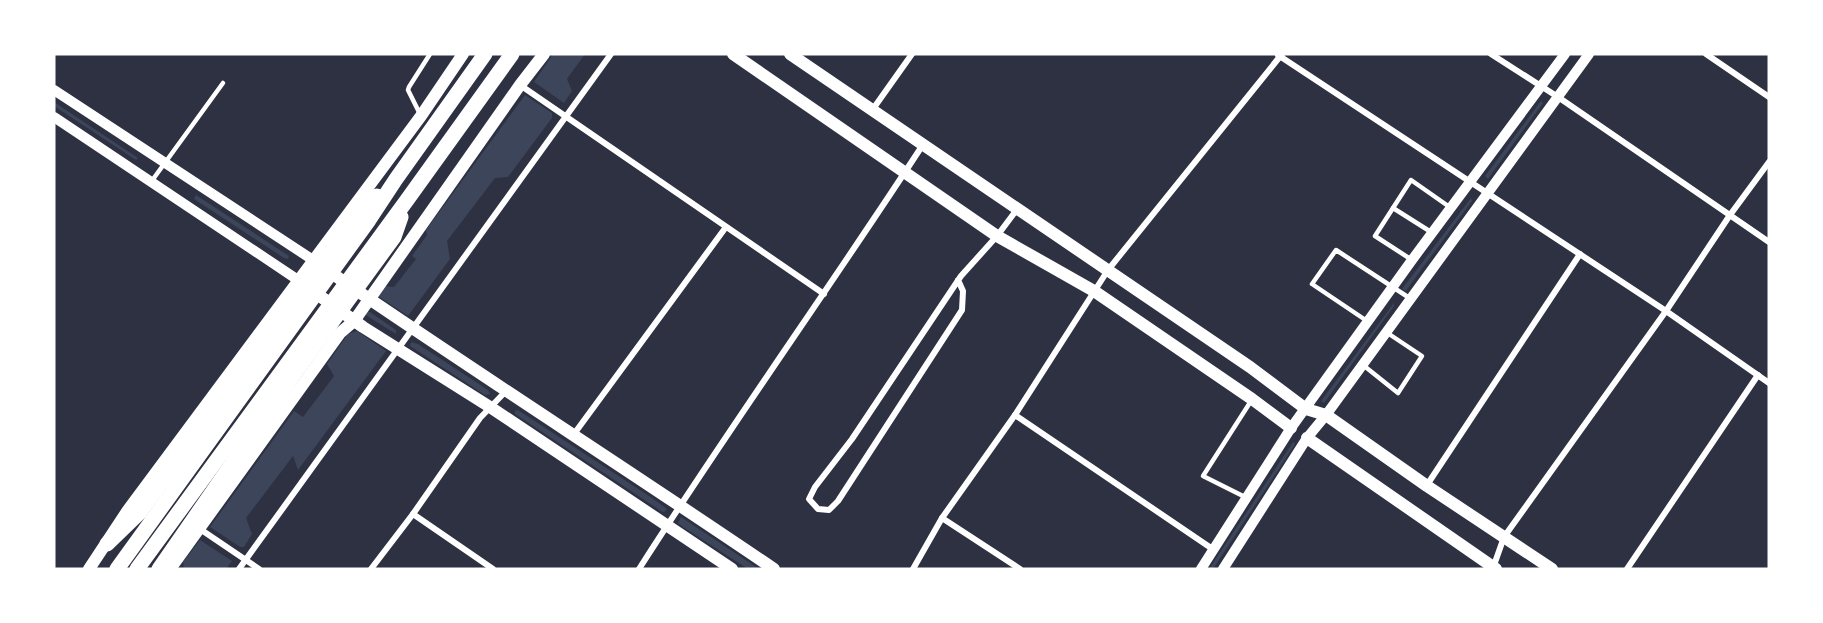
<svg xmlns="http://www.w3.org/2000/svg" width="1823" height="623" viewBox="0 0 1823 623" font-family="'Playfair Display',serif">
<rect width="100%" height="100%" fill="#2d3142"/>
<g fill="#3c4559">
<path d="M553,54H585L567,79L572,91L564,103L534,82Z"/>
<path d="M525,95L552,113V118L508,177L495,178L447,241L450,259L408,316L378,296L385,286L394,287L416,259L412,256L427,235L426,230Z"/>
<path d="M1541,101L1543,103L1488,179L1485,176Z"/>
<path d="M54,102L138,158L136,160L54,106Z"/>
<path d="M196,195L289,256L288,259L284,258L194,199Z"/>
<path d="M1471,198L1472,201L1413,281L1406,291L1402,289Z"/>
<path d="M1394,303V306L1324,403L1321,401Z"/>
<path d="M367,312H370L396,330V334L367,316L366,314Z"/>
<path d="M357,331L386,351L298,470L293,456L246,518L252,534L244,547H240L210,527L294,411L303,417L334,376L327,364L348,334Z"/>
<path d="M411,342L418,344L488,390L490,394L485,395L410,346Z"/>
<path d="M518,410L652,498L667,509L664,512L661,511L515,414V411Z"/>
<path d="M1293,442L1295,443L1294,446L1213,569H1209Z"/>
<path d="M681,517L759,569H748L683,527L678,523Z"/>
<path d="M200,540L232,561L226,569H184L183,562Z"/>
</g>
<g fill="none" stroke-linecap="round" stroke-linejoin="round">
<g stroke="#fff" stroke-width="4.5">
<path d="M420,114L408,90L409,87L430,54"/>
<path d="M151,182L223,83"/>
<path d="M1393,208L1431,232"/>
<path d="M1412,260L1375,236L1411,180L1451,208"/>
<path d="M1367,321L1312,284L1336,250L1411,299"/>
<path d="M1363,365L1398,393L1422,356L1386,332"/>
<path d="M1247,498L1203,476L1251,401"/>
</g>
<g stroke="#fff" stroke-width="6">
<path d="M1491,54L1558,97L1769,242"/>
<path d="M1706,54L1769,97"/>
<path d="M1278,55L1666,311L1769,383"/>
<path d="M520,85L824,294"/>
<path d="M873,109L912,54"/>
<path d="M958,280L963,291L962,310L838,501L829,510L818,509L809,499L815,487L852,439L961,276L997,236L1018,208"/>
<path d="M1015,415L1214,550"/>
<path d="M574,434L726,227"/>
<path d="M1427,485L1580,254"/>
<path d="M413,514L493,569"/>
<path d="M942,518L1020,569"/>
<path d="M200,529L259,569"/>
<path d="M1493,568L1504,537L1666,311L1730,215L1769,162"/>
<path d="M239,569L611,54"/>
<path d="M371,569L413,514L480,418L506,391"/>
<path d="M639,569C731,425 831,286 924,143"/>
<path d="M913,569L942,518L1015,415L1108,270L1282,54"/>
<path d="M1627,569L1758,375"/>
</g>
<g stroke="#fff" stroke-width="10">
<path d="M54,90L313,260"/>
<path d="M54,117L298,280"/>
<path d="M1201,569L1291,428L1412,260L1565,54"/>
<path d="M1223,569L1307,438L1326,415L1589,54"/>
</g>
<g stroke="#fff" stroke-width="12">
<path d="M733,54L997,236L1094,291L1252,399L1291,428"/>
<path d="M790,54L1250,367L1306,409L1326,415L1427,486L1552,569"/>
<path d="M324,268C472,370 624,467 774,569"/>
<path d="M310,289L363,327L490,407L732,569"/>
<path d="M1307,438L1496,569"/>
<path d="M89,569L128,510L421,116L463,54"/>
<path d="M170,569L340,333L354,321L520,85L544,54"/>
</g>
<g stroke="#fff" stroke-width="15">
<path d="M107,544L140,512L360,212L377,196"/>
<path d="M117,569L369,220L396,179L485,54"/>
<path d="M137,569L407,200L512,54"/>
<path d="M159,569L297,370L394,237L401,217"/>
</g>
</g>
<rect width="1823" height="623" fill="none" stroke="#ffffff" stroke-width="111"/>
</svg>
